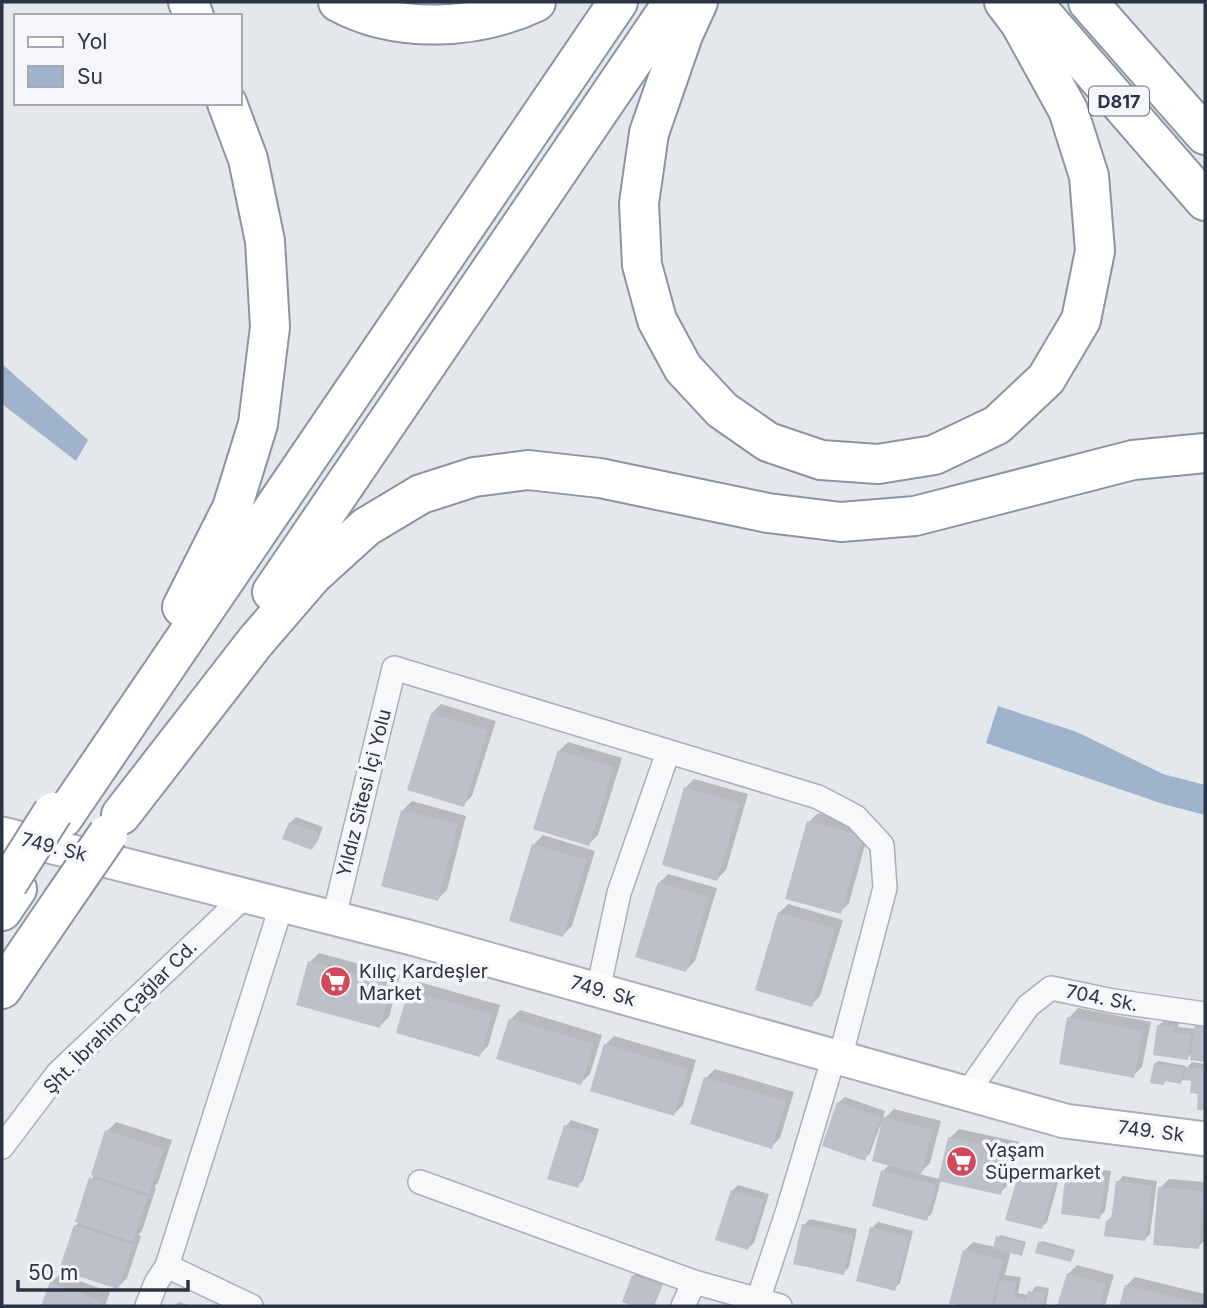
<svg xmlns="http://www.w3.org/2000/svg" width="1207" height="1308" viewBox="0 0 1207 1308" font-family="Inter,sans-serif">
<rect width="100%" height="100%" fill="#e4e7ec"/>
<g fill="#9fb4cc">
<path d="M2,364L88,440L76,461L2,404Z"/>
<path d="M998,706L1077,732L1163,774L1205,785V815L1163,804L986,743Z"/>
</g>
<g fill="#0003">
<path d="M441,704L496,721L472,796L463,805L432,713Z"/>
<path d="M568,742L622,758L598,835L589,844L559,751Z"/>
<path d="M694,779L748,794L726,870L717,879L685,788Z"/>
<path d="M412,801L466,816L447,890L438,899L403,810Z"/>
<path d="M818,813L870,827L849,903L840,912L809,822Z"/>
<path d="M296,817L323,827L317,842L312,848L290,823Z"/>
<path d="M543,835L595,851L572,926L563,935L511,919L534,844Z"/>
<path d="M668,874L717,888L695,961L686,970L659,883Z"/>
<path d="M788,904L843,920L820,996L811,1005L779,913Z"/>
<path d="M319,953L400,975L389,1017L380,1026L310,962Z"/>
<path d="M419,982L500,1005L488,1046L479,1055L410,991Z"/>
<path d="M1078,1008L1151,1022L1142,1067L1133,1076L1069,1018Z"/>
<path d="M520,1010L602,1035L590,1074L581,1083L511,1019Z"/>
<path d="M1205,1018V1109L1199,1108L1200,1093L1193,1080H1183L1181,1082L1166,1081L1164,1083L1155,1064L1158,1061L1186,1066V1069L1192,1062L1205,1064V1060L1192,1059L1193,1052L1187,1058L1159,1025L1165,1020L1179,1021L1178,1027L1196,1029Z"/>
<path d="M614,1036L696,1060L683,1105L674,1114L605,1045Z"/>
<path d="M715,1069L794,1092L780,1138L771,1147L706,1078Z"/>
<path d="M845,1097L885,1111L882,1121L894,1109L941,1121L930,1163L919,1174L940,1179L950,1138L959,1129L1019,1142L1009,1184L1000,1193L941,1180L932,1213L926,1219L883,1171L890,1164L883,1126H880L870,1153L864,1159L824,1145L839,1102Z"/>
<path d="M571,1120L599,1129L583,1181L577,1186L566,1126Z"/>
<path d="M116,1122L172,1140L158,1183L154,1187L156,1188L142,1231L138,1235L141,1236L127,1278L118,1287L75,1226L80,1222L107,1131Z"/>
<path d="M1074,1166L1111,1171L1105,1211L1099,1217L1068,1172Z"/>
<path d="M1025,1170L1059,1179L1047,1222L1042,1227L1020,1176Z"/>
<path d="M1123,1176L1157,1181L1150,1234L1144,1240L1107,1221L1113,1215L1118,1182Z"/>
<path d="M1169,1179L1205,1182V1240L1198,1247L1160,1188Z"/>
<path d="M738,1185L769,1194L754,1243L748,1248L732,1191Z"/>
<path d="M810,1219L857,1229L849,1267L843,1273L804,1225Z"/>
<path d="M878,1222L913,1231L900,1283L894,1289L872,1228Z"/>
<path d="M1000,1235L1026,1242L1022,1254L1011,1251L1005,1275L1021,1277L1018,1293L1029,1295L1036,1286L1049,1288L1046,1306H997V1304L995,1306H963L951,1303L964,1251L973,1242L995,1247Z"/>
<path d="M1042,1241L1075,1250L1073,1257L1070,1260L1039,1243Z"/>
<path d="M1077,1265L1114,1275L1105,1306H1059L1068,1274Z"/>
<path d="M639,1270L665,1279L654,1306H639L624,1301L633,1276Z"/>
<path d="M60,1274L110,1292L105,1306H43L51,1283Z"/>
<path d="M1135,1277L1205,1294V1306H1121L1126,1286Z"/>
<path d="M179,1302L191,1306H174Z"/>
</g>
<g fill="#bbc0ca">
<path d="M431,713L488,730L464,807L407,790Z"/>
<path d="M558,750L614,767L589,846L533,829Z"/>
<path d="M684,787L740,803L717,881L662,865Z"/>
<path d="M401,810L458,824L438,901L381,886Z"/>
<path d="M807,821L863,836L841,914L785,899Z"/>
<path d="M289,822L319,833L312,850L282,839Z"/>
<path d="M532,844L587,860L563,937L509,921Z"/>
<path d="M658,882L709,897L686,972L635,957Z"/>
<path d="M778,912L835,929L812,1007L755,990Z"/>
<path d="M308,961L392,984L380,1028L296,1005Z"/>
<path d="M408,990L492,1014L480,1057L396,1033Z"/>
<path d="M1067,1017L1143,1031L1134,1078L1059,1064Z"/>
<path d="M509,1018L594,1044L581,1085L496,1059Z"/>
<path d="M1195,1023L1205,1024V1062L1190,1060Z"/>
<path d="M1157,1025L1174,1027L1173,1032L1191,1034L1188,1060L1153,1055Z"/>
<path d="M604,1044L688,1069L674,1116L590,1091Z"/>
<path d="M1154,1063L1184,1068L1181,1084L1165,1081L1164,1085L1150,1083Z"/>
<path d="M1185,1067L1205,1069V1110H1197L1198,1094L1190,1093L1191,1081L1183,1080Z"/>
<path d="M704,1077L786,1101L772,1149L690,1124Z"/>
<path d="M837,1102L881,1117L865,1161L822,1146Z"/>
<path d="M883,1117L933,1130L921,1174L872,1161Z"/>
<path d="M564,1125L595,1135L578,1188L547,1179Z"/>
<path d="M105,1130L164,1149L149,1194L91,1175Z"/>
<path d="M948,1137L1011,1151L1001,1195L938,1181Z"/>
<path d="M881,1170L936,1185L927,1221L872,1206Z"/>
<path d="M1066,1171L1106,1176L1100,1219L1061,1214Z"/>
<path d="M1018,1175L1054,1185L1042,1229L1005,1220Z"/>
<path d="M89,1177L148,1197L133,1242L75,1222Z"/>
<path d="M1116,1181L1152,1186L1145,1241L1104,1236L1106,1220L1111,1221Z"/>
<path d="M1158,1187L1204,1191L1199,1249L1153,1245Z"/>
<path d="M731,1190L764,1200L748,1250L715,1240Z"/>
<path d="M802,1224L853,1235L844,1275L793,1264Z"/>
<path d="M74,1225L133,1245L118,1289L59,1270Z"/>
<path d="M870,1227L909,1237L895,1291L856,1281Z"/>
<path d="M996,1236L1025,1244L1022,1256L993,1249Z"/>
<path d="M1038,1242L1073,1252L1071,1262L1035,1253Z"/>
<path d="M963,1250L1003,1260L991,1306L949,1304Z"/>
<path d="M1067,1273L1106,1284L1099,1306H1057Z"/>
<path d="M632,1275L661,1285L653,1306H634L622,1302Z"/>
<path d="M1000,1280L1016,1283L1014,1298L1026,1300L1028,1291L1045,1293L1042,1306H995Z"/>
<path d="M50,1282L102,1301L100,1306H41Z"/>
<path d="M1125,1285L1205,1305V1306H1119Z"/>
</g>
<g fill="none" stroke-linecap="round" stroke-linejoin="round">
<defs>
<g id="street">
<path d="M334,917L394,668L818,797L856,817L882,845L885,888L840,1058"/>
<path d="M598,990L619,893L668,752"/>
<path d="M967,1093L1028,1006L1051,988L1113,1001L1205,1014"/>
<path d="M2,1147L58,1073L246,895"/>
<path d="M420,1182L694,1282L780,1306"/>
<path d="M167,1266L282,904"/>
<path d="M758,1300L788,1210L834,1056"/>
<path d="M147,1306L156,1283L167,1266L251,1306"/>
<path d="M683,1306L694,1282"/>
</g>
<path id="secondary" d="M2,834L412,938L1065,1121L1205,1139"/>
<g id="highway">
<path d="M188,2L194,16"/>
<path d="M338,2C397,34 477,30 536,2"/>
<path d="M698,2L683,35L649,133L639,203L642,265L657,320L683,368L722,410L768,442L821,460L878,464L934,455L997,425L1046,379L1081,320L1095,251L1089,176L1068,110L1020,23L1004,2"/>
<path d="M1032,2L1205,201"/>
<path d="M1088,2L1205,135"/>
<path d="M272,592L673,2"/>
<path d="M182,607L232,508L258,424L270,327L265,241L248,159L227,103"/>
<path d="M121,815L256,641L312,576L366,527L421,494L474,477L528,470L600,478L768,513L841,522L915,516L1133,460L1205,453"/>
<path d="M63,818L618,2"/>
<path d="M2,911L17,889"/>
<path d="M2,989L62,901"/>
</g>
</defs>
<use href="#street" stroke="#a9aeb7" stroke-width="26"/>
<use href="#secondary" stroke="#a9aeb7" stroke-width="37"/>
<use href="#highway" stroke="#8b94a3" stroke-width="42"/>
<use href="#street" stroke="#f7f8fa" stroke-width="23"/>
<use href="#secondary" stroke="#fff" stroke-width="33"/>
<use href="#highway" stroke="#fff" stroke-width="38"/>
<defs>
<g id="highway-bridge">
<path d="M8,883L53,812"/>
<path d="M62,901L108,834"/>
</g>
</defs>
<use href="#highway-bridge" stroke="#8b94a3" stroke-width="42" stroke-linecap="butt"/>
<use href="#highway-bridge" stroke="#fff" stroke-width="38"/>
</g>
<defs>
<symbol id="supermarket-disc" viewBox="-11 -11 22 22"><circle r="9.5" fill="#d1495b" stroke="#f4f6f9"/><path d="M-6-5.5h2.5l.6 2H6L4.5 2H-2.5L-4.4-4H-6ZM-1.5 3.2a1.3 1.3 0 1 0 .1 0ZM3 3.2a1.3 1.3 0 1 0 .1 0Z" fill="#fff"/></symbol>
</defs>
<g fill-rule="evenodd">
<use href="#supermarket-disc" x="318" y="964" width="35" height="35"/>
<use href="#supermarket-disc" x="944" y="1144" width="35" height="35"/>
</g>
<g text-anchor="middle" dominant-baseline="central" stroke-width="7" stroke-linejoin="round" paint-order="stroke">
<rect fill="#f4f6f9" stroke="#676e7b" stroke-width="2" x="1089" y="86.5" width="60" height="29" rx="5"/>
<g font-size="18" font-weight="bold" fill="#2b3445">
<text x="1119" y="101">D817</text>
</g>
<g font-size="19" fill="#2b3445" stroke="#f4f6f9">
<text transform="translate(364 793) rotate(-76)">Yıldız Sitesi İçi Yolu</text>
<text transform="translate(54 847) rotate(14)">749. Sk</text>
<text transform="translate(603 991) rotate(16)">749. Sk</text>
<text transform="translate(1102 998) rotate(11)">704. Sk.</text>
<text transform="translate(120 1017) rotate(-45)">Şht. İbrahim Çağlar Cd.</text>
<text transform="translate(1151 1131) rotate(7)">749. Sk</text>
</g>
<g font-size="19" fill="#2b3445" stroke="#f4f6f9" text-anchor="start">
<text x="359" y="971">Kılıç Kardeşler<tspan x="359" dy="22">Market</tspan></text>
<text x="985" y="1150">Yaşam<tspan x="985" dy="22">Süpermarket</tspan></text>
</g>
</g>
<rect width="1207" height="1308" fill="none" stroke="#2b3445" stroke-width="7"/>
<rect x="14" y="14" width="228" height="91" fill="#f4f6f9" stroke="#a4a8b1" stroke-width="2"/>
<rect x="28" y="37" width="35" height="10" fill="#ffffff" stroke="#a4a8b1" stroke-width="2"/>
<text x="77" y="49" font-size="21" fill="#2b3445">Yol</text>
<rect x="28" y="66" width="35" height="21" fill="#9fb4cc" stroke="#a4a8b1" stroke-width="2"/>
<text x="77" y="84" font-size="21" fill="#2b3445">Su</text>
<path d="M18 1280v10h170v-10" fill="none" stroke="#2b3445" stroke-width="3.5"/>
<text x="28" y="1280" font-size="21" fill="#2b3445" stroke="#f4f6f9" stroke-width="5" paint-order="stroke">50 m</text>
</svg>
